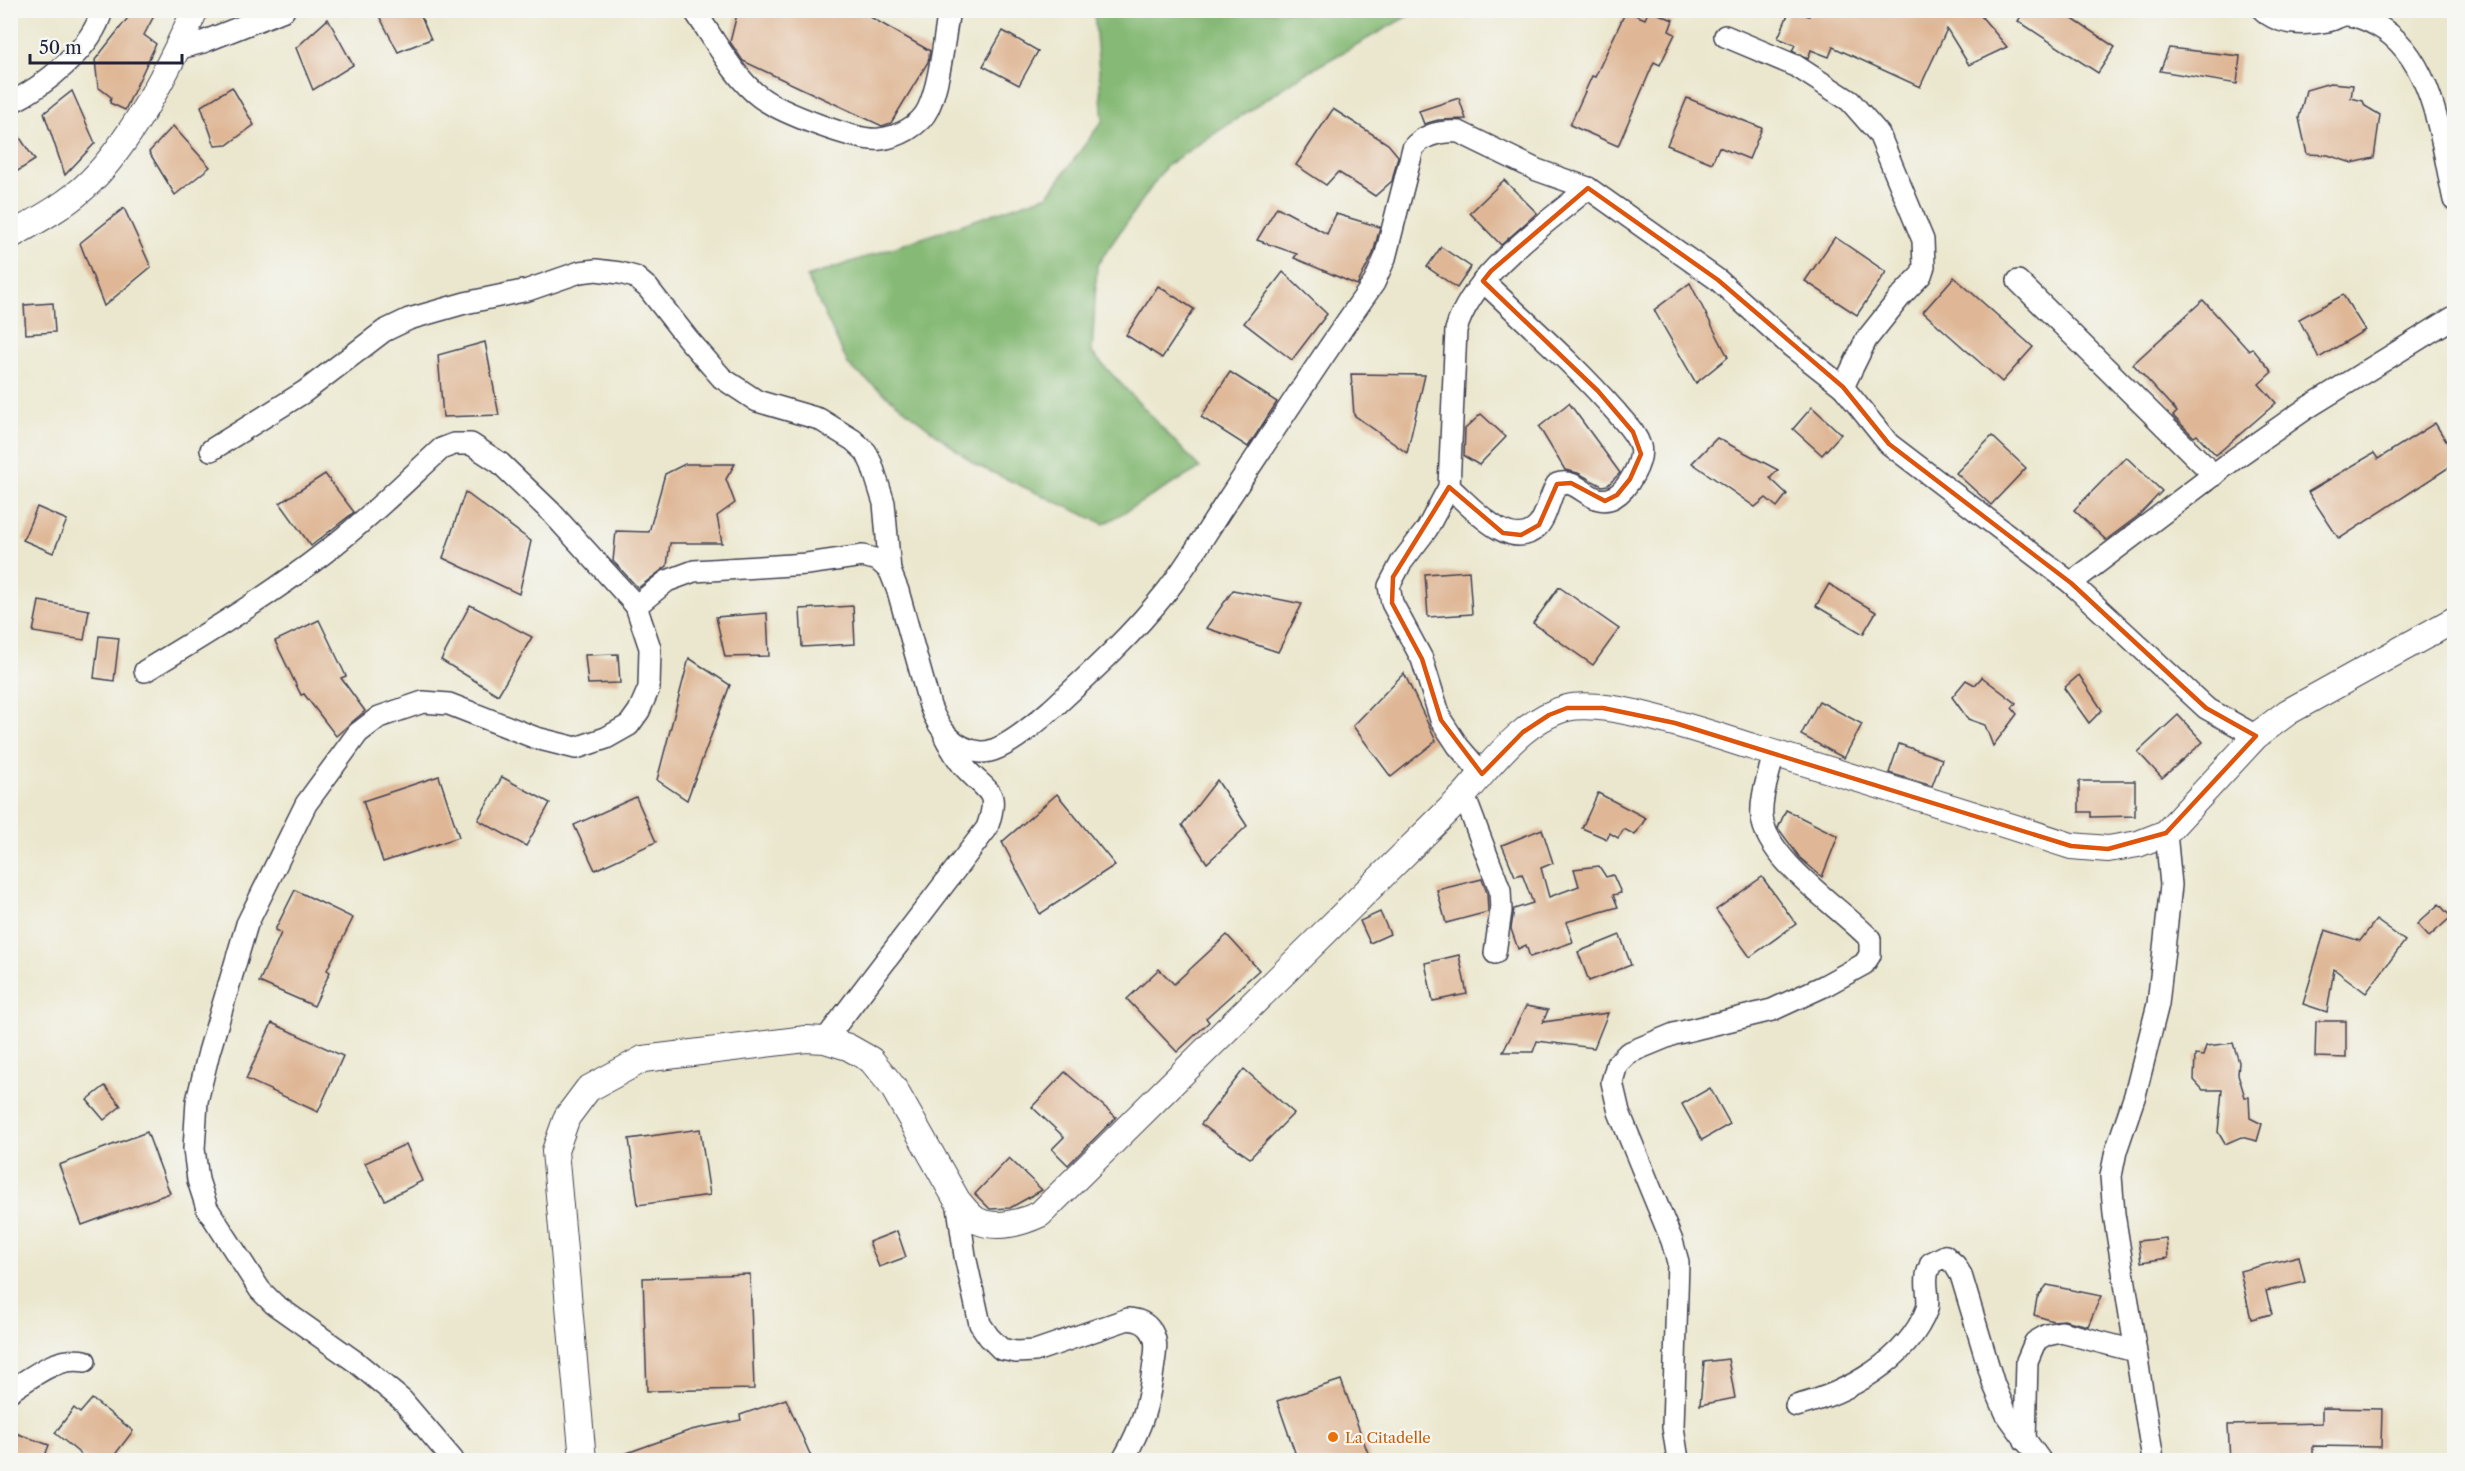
<svg xmlns="http://www.w3.org/2000/svg" width="2465" height="1471" viewBox="0 0 2465 1471" font-family="'Libre Caslon Text',serif">
<rect width="100%" height="100%" fill="#f6f6f2"/>
<filter id="ink" filterUnits="userSpaceOnUse"><feTurbulence type="fractalNoise" baseFrequency=".0167" numOctaves="2"/><feDisplacementMap in="SourceGraphic" scale="12" xChannelSelector="R" yChannelSelector="G"/><feConvolveMatrix kernelMatrix="1 2 1 2 8 2 1 2 1" color-interpolation-filters="sRGB"/></filter>
<filter id="wash" filterUnits="userSpaceOnUse"><feTurbulence type="fractalNoise" baseFrequency=".008" numOctaves="4" result="noise"/><feDisplacementMap in="SourceGraphic" scale="24" xChannelSelector="R" yChannelSelector="G"/><feGaussianBlur stdDeviation="1.35" result="paint"/><feColorMatrix in="noise" values="0 0 0 0 0 0 0 0 0 0 0 0 0 0 0 0 0 1.4 0 .05"/><feComposite in="paint" operator="in"/></filter>
<g filter="url(#wash)">
<rect width="100%" height="100%" fill="#ebe7ce"/>
<path fill="#85b974" stroke="#546e58" stroke-width="1.5" d="M1094,11H1417L1304,74L1166,166L1097,265L1092,353L1200,468L1104,524L976,465L849,366L807,277L1048,195L1103,120Z"/>
<g id="blocks">
<g fill="#dfb796">
<path d="M134,10H157L144,35L156,44L125,110L110,103L111,97L98,87L95,60Z"/>
<path d="M376,10H418L431,39L398,52Z"/>
<path d="M738,10H858L930,51L928,62L891,123L882,126L743,61L730,42Z"/>
<path d="M1649,10L1673,20L1669,31L1675,34L1660,65L1654,62L1618,146L1570,125L1592,76L1595,77L1626,11L1645,19Z"/>
<path d="M1790,10L1809,16L1811,10H1976L2007,47L1969,65L1947,29L1920,87L1833,47L1829,57L1811,50L1808,59L1792,51L1795,45L1778,38Z"/>
<path d="M2025,10H2059L2115,47L2098,73L2018,21Z"/>
<path d="M328,19L353,65L313,90L296,48Z"/>
<path d="M1003,31L1038,51L1019,85L983,66Z"/>
<path d="M2169,48L2240,56L2237,84L2160,71Z"/>
<path d="M2330,83L2353,85L2351,98L2363,101L2365,106L2380,115L2374,158L2352,163L2328,155L2307,154L2299,118L2306,90Z"/>
<path d="M232,87L254,125L227,145L215,146L201,106Z"/>
<path d="M72,91L95,143L65,175L44,113Z"/>
<path d="M1459,98L1466,119L1438,120L1424,124L1419,111Z"/>
<path d="M1687,98L1762,128L1749,159L1719,147L1712,163L1667,145Z"/>
<path d="M1333,109L1388,144L1398,156L1392,181L1375,196L1338,172L1326,185L1296,165Z"/>
<path d="M10,123L35,160L10,176Z"/>
<path d="M173,126L210,167L175,195L149,152Z"/>
<path d="M1504,180L1537,213L1501,245L1470,213Z"/>
<path d="M1277,207L1327,234L1336,214L1380,227L1373,254L1357,285L1294,258L1297,254L1257,240Z"/>
<path d="M124,208L151,267L104,306L80,243Z"/>
<path d="M1835,237L1886,272L1857,315L1805,281Z"/>
<path d="M1441,247L1471,267L1457,288L1427,267Z"/>
<path d="M1283,272L1327,314L1292,360L1244,323Z"/>
<path d="M1954,277L2033,347L2002,382L1923,312Z"/>
<path d="M1690,283L1728,357L1696,383L1654,310Z"/>
<path d="M1158,286L1194,309L1162,358L1126,335Z"/>
<path d="M2343,295L2365,330L2319,358L2299,319Z"/>
<path d="M2203,300L2249,351L2252,348L2272,372L2259,384L2276,403L2216,455L2197,435L2194,437L2173,416L2177,412L2133,364Z"/>
<path d="M53,303L55,332L26,334L24,305Z"/>
<path d="M485,342L499,415L443,417L438,355Z"/>
<path d="M1230,372L1277,402L1248,447L1201,417Z"/>
<path d="M1351,374L1425,375L1407,453L1354,415Z"/>
<path d="M1569,403L1620,473L1608,485L1602,486L1578,473L1565,470L1539,427Z"/>
<path d="M1812,407L1841,434L1822,455L1793,429Z"/>
<path d="M1481,414L1506,437L1479,465L1464,456L1465,429Z"/>
<path d="M2435,423L2454,454V464L2339,539L2308,492L2374,453L2378,459Z"/>
<path d="M1992,436L2026,468L1991,505L1956,473Z"/>
<path d="M1717,438L1778,470L1770,478L1787,494L1777,507L1766,498L1755,507L1692,463Z"/>
<path d="M2126,457L2162,491L2138,516L2106,540L2074,510Z"/>
<path d="M685,464H735L726,479L735,503L717,516L722,543H670L667,566L638,588L613,561L616,531L649,532L665,474Z"/>
<path d="M325,474L354,512L311,546L280,503Z"/>
<path d="M465,492L531,541L519,594L443,558Z"/>
<path d="M37,507L67,520L53,553L23,540Z"/>
<path d="M1469,571L1472,614L1428,617L1425,574Z"/>
<path d="M1829,584L1876,612L1863,634L1816,606Z"/>
<path d="M1559,587L1619,629L1593,665L1533,623Z"/>
<path d="M1233,590L1302,604L1278,652L1206,628Z"/>
<path d="M39,601L89,610L84,640L33,632Z"/>
<path d="M470,605L532,637L498,695L441,660Z"/>
<path d="M853,606L855,644L802,647L800,609Z"/>
<path d="M767,613L769,656L725,657L716,617Z"/>
<path d="M319,620L346,676L341,678L365,711L336,736L304,694L301,695L275,641Z"/>
<path d="M99,636L119,638L114,681L94,678Z"/>
<path d="M618,654L620,683L588,684L585,655Z"/>
<path d="M689,658L730,685L687,800L657,780Z"/>
<path d="M1404,673L1436,741L1391,777L1353,726Z"/>
<path d="M2079,675L2102,710L2089,723L2064,688Z"/>
<path d="M1982,677L2016,703L2012,708L2017,714L1993,746L1985,725L1968,719L1952,697L1966,680L1975,685Z"/>
<path d="M1819,701L1862,724L1844,758L1801,735Z"/>
<path d="M2178,715L2203,742L2162,778L2138,752Z"/>
<path d="M1899,744L1942,759L1932,786L1889,773Z"/>
<path d="M439,776L459,837L383,862L363,801Z"/>
<path d="M502,777L550,803L526,846L478,820Z"/>
<path d="M1217,780L1247,826L1207,863L1182,825Z"/>
<path d="M2079,781H2135V816L2091,817V812H2079Z"/>
<path d="M1598,793L1646,818L1635,835L1624,829L1618,838L1610,833L1607,839L1582,828Z"/>
<path d="M1057,794L1115,865L1040,914L1002,842Z"/>
<path d="M636,797L656,842L595,870L574,825Z"/>
<path d="M1786,810L1838,836L1822,877L1800,858L1778,828Z"/>
<path d="M1542,829L1553,863L1541,868L1549,897L1579,886L1574,869L1599,866L1606,877L1613,875L1621,893L1613,895L1618,907L1566,922L1573,942L1530,957L1526,945L1518,949L1511,929L1514,909L1533,903L1522,874L1515,876L1502,845Z"/>
<path d="M1762,877L1796,924L1750,957L1716,910Z"/>
<path d="M1482,879L1487,893L1488,912L1446,923L1437,890Z"/>
<path d="M295,890L353,918L327,970L330,972L314,1006L259,982L281,933L275,930Z"/>
<path d="M2439,904L2451,917L2429,937L2417,924Z"/>
<path d="M1380,912L1390,934L1370,943L1360,921Z"/>
<path d="M2376,920L2405,941L2366,993L2334,969L2327,1012L2303,1004L2325,930L2360,941Z"/>
<path d="M1227,935L1259,970L1206,1018L1209,1022L1177,1052L1127,999L1159,969L1174,984Z"/>
<path d="M1620,935L1631,965L1589,981L1578,952Z"/>
<path d="M1459,955L1467,994L1433,1001L1425,963Z"/>
<path d="M1526,1006L1548,1010L1543,1022L1608,1013L1594,1048L1537,1041L1533,1052H1503Z"/>
<path d="M2316,1021H2346V1058L2315,1057Z"/>
<path d="M272,1023L343,1056L318,1112L246,1079Z"/>
<path d="M2233,1043L2239,1062L2238,1074L2245,1097H2249L2250,1118L2262,1124L2257,1141L2241,1137L2225,1144L2218,1132L2222,1090H2203L2194,1080L2195,1055L2203,1056L2206,1046Z"/>
<path d="M1244,1069L1294,1113L1250,1158L1201,1124Z"/>
<path d="M1065,1072L1116,1117L1068,1165L1052,1149L1064,1137L1032,1107Z"/>
<path d="M105,1086L121,1106L104,1120L87,1100Z"/>
<path d="M1710,1088L1730,1124L1702,1140L1682,1104Z"/>
<path d="M700,1129L710,1195L638,1205L629,1139Z"/>
<path d="M147,1132L170,1193L82,1225L59,1165Z"/>
<path d="M406,1144L422,1181L385,1200L365,1163Z"/>
<path d="M1009,1158L1042,1190L1010,1208L990,1209L975,1194Z"/>
<path d="M897,1231L906,1257L879,1267L869,1242Z"/>
<path d="M2166,1238L2168,1258L2141,1262L2138,1241Z"/>
<path d="M2299,1256L2305,1282L2266,1291L2272,1314L2251,1319L2240,1271Z"/>
<path d="M750,1274L754,1389L647,1391L643,1278Z"/>
<path d="M2047,1285L2101,1296L2088,1326L2064,1320L2053,1321L2034,1315L2037,1298Z"/>
<path d="M1728,1359L1735,1398L1700,1405L1704,1362Z"/>
<path d="M1341,1380L1371,1461H1298L1277,1401Z"/>
<path d="M92,1399L133,1431L110,1461H89L55,1433L74,1408L80,1413Z"/>
<path d="M786,1399L813,1461H614L613,1458L691,1430L741,1420L740,1415Z"/>
<path d="M2322,1408L2382,1409L2381,1447L2313,1446V1461H2230L2228,1425L2322,1423Z"/>
<path d="M10,1431L49,1445L43,1461H10Z"/>
</g>
</g>
</g>
<g filter="url(#ink)">
<use href="#blocks" fill-opacity="0" stroke="#404051" stroke-width="1.5"/>
<g fill="none" stroke-linecap="round" stroke-linejoin="round">
<defs>
<g id="minor">
<path d="M694,10C713,37 734,78 760,97C780,112 856,142 880,139C898,137 920,126 928,109C940,84 944,38 949,10"/>
<path d="M2263,10C2280,26 2306,25 2328,21C2334,20 2340,15 2346,15C2355,15 2369,21 2376,25C2434,56 2441,142 2454,200"/>
<path d="M1725,36L1796,66L1850,101L1879,134L1923,240L1924,266L1921,275L1901,296L1866,340L1843,387"/>
<path d="M177,49L203,42L284,10"/>
<path d="M10,103C43,87 93,48 102,10"/>
<path d="M2018,281L2214,475"/>
<path d="M211,450L304,392L384,331L409,319L465,303L528,290L580,272L596,270L620,273L635,277L648,288L688,339L722,378L757,401L819,419L853,440L866,452L872,465L884,503L890,571"/>
<path d="M1449,487C1469,504 1510,554 1537,527C1547,517 1549,497 1557,484C1579,476 1591,509 1614,497C1628,489 1644,461 1640,446C1636,433 1625,423 1617,413C1576,366 1528,324 1483,281"/>
<path d="M2071,583L2237,457L2307,408L2454,317"/>
<path d="M636,606L667,581L694,571L807,564L863,556L878,560L890,571L898,591L930,706C938,728 954,750 981,752C1003,753 1037,722 1053,708C1093,671 1133,634 1167,591C1189,563 1207,531 1227,501C1276,428 1323,354 1374,283L1385,258L1413,148C1424,134 1442,131 1459,132L1537,170L1588,188L1718,280L1792,347L1843,387L1889,444L2071,583L2206,708L2256,736"/>
<path d="M145,671C208,633 271,595 328,550C368,519 404,483 441,449L454,444H471L500,463L551,512L631,600L636,606L650,648L649,688L639,711L629,725L606,738L576,748L536,738L449,704L423,702L379,717L358,733L306,804L247,924L209,1052L197,1101L194,1149L198,1180L207,1208L260,1290L274,1304L356,1362L402,1400L453,1460"/>
<path d="M1482,774L1458,746L1441,720L1422,659L1392,603L1389,586L1401,563L1427,529L1449,487L1456,330C1472,273 1544,226 1588,188"/>
<path d="M1464,795L1500,890L1501,911L1495,953"/>
<path d="M825,1040L987,828C1000,790 989,794 966,769C957,760 951,748 945,737"/>
<path d="M957,1200L965,1256L980,1324L989,1337L1001,1349L1016,1352L1035,1351L1128,1319C1136,1320 1143,1321 1149,1328C1158,1338 1156,1350 1154,1363C1149,1403 1143,1425 1123,1460"/>
<path d="M10,1391C34,1376 56,1356 85,1361"/>
<path d="M1796,1406C1847,1393 1907,1361 1927,1309C1930,1299 1925,1286 1927,1276C1927,1272 1930,1267 1931,1263L1945,1256L1955,1265L1961,1275L1994,1385L2006,1413L2040,1460"/>
<path d="M2025,1441L2027,1361L2035,1342L2047,1335L2061,1332L2135,1351"/>
<path d="M1678,1460L1673,1427L1678,1262L1672,1241L1619,1112L1612,1082L1617,1064L1628,1053L1674,1034L1772,1010L1824,986L1864,964L1870,955V939C1841,908 1766,860 1762,817C1760,797 1770,772 1774,753"/>
<path d="M2153,1460L2114,1214L2111,1176L2116,1151L2135,1095L2158,1004L2171,885L2166,833"/>
</g>
<g id="tertiary">
<path d="M10,236C38,220 67,205 90,182C133,139 170,66 195,10"/>
<path d="M583,1460L555,1151L567,1117L588,1089L643,1059L806,1039L825,1040L848,1047L871,1060L893,1087L957,1200C963,1207 970,1217 978,1221C997,1230 1023,1222 1040,1214L1464,795C1492,763 1524,719 1567,708C1607,698 1711,734 1753,747C1859,779 1965,811 2071,846L2108,849L2138,844L2166,833L2256,736L2288,712L2454,620"/>
</g>
</defs>
<use href="#minor" stroke="#404051" stroke-width="24"/>
<use href="#tertiary" stroke="#404051" stroke-width="28"/>
<use href="#minor" stroke="#fff" stroke-width="21"/>
<use href="#tertiary" stroke="#fff" stroke-width="26"/>
</g>
</g>
<path fill="none" stroke="#de560e" stroke-width="4.5" stroke-linejoin="round" d="M1588,188L1718,280L1843,387L1889,444L2071,583L2206,708L2256,736L2166,833L2108,849L2071,846L1675,723L1603,708H1567L1549,715L1523,732L1482,774L1441,720L1422,659L1392,603L1393,577L1449,487L1503,533L1521,535L1539,525L1557,484L1571,483L1605,501L1617,495L1630,479L1641,454L1633,432L1598,391L1483,281L1491,271Z"/>
<circle fill="#e8710a" stroke="#f6f6f2" stroke-width="2" cx="1333" cy="1437" r="6"/>
<g text-anchor="middle" dominant-baseline="central" stroke-width="4.5" stroke-linejoin="round" paint-order="stroke">
<g font-size="15" fill="#c56008" stroke="#f6f6f2" text-anchor="start">
<text x="1345" y="1437">La Citadelle</text>
</g>
</g>
<rect width="2465" height="1471" fill="none" stroke="#f6f6f2" stroke-width="36"/>
<path d="M30 54v9h152v-9" fill="none" stroke="#22223b" stroke-width="3"/>
<text x="39" y="54" font-size="18" fill="#22223b" stroke="#f6f6f2" stroke-width="4.5" paint-order="stroke">50 m</text>
</svg>
